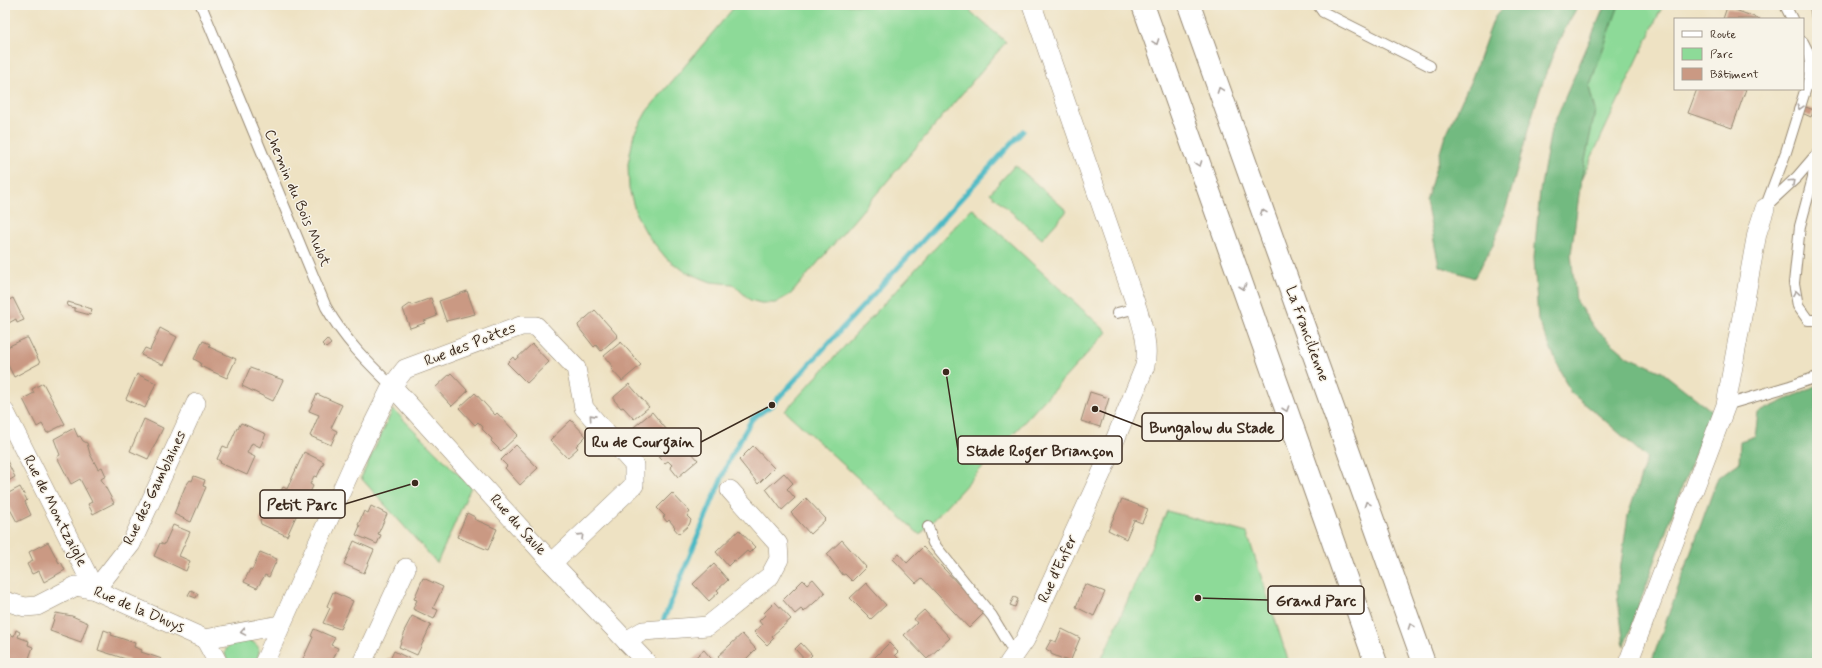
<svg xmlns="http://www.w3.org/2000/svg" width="1822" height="668" viewBox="0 0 1822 668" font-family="Mynerve,sans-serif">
<rect width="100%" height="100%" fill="#f7f3e8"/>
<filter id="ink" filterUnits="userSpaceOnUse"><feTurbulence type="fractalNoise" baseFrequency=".025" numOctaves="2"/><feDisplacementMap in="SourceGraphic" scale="8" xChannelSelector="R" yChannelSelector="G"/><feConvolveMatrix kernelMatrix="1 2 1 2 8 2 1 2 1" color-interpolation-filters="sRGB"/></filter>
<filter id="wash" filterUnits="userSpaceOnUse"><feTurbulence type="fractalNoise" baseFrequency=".012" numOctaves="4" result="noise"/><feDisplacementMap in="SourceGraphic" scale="16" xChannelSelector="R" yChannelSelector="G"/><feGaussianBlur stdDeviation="0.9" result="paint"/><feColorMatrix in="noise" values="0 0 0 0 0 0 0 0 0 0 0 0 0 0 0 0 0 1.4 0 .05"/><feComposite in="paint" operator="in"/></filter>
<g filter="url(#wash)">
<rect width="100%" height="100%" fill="#eee2c3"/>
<g fill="#8dda98" stroke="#64825b">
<path d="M736,5H969L971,12L1006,42L791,294L775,303H761L750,300L733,284L711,282L686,272L667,259L648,236L636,214L629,189L628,164L634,134L647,111Z"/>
<path d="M1619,5H1663L1581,180L1595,111L1589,87Z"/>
<path d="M1015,165L1067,211L1042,239L990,193Z"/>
<path d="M972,208L1107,332L920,535L785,411Z"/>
<path d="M393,409L471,487L437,563L361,478Z"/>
<path d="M1167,511L1247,533L1289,663H1100Z"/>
<path d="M248,640C262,646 260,650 256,663H228L225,654C226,642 238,641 248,640Z"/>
</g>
<g fill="#72ba80" stroke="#56724f">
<path d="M1505,5H1579C1535,71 1524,163 1496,237C1491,251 1481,265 1474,278L1439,266L1426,202L1444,139L1472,78L1494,18Z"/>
<path d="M1605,5H1619L1589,87L1595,111L1581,180L1571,254L1576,301L1595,329L1627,356L1662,372L1712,411L1684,482L1624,646L1617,592L1628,515L1647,458L1601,417L1570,392L1538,320L1534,258L1540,191L1551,130Z"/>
<path d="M1817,385V663H1651L1718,477L1739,463L1740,441L1755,436L1758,413Z"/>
</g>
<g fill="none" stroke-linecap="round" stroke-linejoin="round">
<path stroke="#4bb9c4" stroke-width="5" d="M663,621L730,458L752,419L772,405L1023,131"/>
</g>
<g id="blocks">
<g fill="#ca9983">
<path d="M1727,7L1760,19H1723Z"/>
<path d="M1697,89H1746L1732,128L1688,113Z"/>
<path d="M1797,104L1814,110L1811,117L1795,110Z"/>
<path d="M467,291L475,314L446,321L439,301Z"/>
<path d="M13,298L24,320L17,323L16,319L5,325V302Z"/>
<path d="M431,298L437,316L424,321L425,323L410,328L403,309L410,304L412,305Z"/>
<path d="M68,302L92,309L90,315L75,311V308L67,306Z"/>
<path d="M595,310L618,336L601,351L596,345L594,347L579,328L578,325Z"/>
<path d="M160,328L177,337L163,365L141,355L145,348L150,350Z"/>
<path d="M26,338H28L40,363L14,377L5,359V348Z"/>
<path d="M327,339L331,344L326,348L322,344Z"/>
<path d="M203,341L210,344L209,347L236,359L227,378L200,366L201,363L194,359Z"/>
<path d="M621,342L641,365L622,381L611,369L613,367L604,356Z"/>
<path d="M532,344L549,362L527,383L507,363L513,357L515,360Z"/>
<path d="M250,368L283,380L273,401L242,386Z"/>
<path d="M451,373L468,391L452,406L435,388Z"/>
<path d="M137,374L156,383L145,408L126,399Z"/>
<path d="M43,383L65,424L47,433L42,424L37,427L23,399L34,393L32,389Z"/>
<path d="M629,384L649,407L634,419L623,407L621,408L614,400V397Z"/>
<path d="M1090,392L1109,398L1100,427L1081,421Z"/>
<path d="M475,393L495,415L497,413L518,435L501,451L491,441L492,439L482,429L483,427L478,422L475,425L459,408Z"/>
<path d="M317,394L342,405L331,428L337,431L331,445L310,436L319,415L309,411Z"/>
<path d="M652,412L671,435L655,449L634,427Z"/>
<path d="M144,419L163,428L148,459L130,451Z"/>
<path d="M571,420L586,436L576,446L578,448L567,458L550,440Z"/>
<path d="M241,423L266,434L260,447L252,443L247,453L255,457L247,475L220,463L221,462L217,459L223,446L228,448L237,428H238Z"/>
<path d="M74,428L78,437L80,436L83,441L87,443L90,454L98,469L102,467L106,476L101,479L114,503L93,514L88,504L92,502L80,479L71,484L57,457L60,455L54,439Z"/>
<path d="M681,438L687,445L686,446L698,460L678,477L670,467L672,465L668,461L665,463L659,457Z"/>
<path d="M516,445L538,468L520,485L505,468L507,466L501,460Z"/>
<path d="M753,446L774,468L758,484L739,460Z"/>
<path d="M304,452L324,462L317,477L314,476L310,484L313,486L307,499L304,498L301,506L299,505L295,513L297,514L287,536L261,524L260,520L263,513H266L273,516L282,497L279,495L283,487L287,489Z"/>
<path d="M5,457L15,477L5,483Z"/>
<path d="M784,473L793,483L787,489L795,498L782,510L766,489Z"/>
<path d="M194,476L205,480L203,486L206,487L191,522L174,514L185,487L190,480L192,481Z"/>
<path d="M20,487L27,500L25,502L31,515L17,522L5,500V495Z"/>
<path d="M672,493L690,512L687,516L691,520L689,525L679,534L674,528L675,527L669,520L667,522L663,517L665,516L657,508Z"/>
<path d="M806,498L826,519L810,534L791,513Z"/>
<path d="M1122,499L1148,509L1142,523L1134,520L1126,539L1108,530Z"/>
<path d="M371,506L387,514L378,534L381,535L377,544L356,535L360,526L358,525L364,511L368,513Z"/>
<path d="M467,513L475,517L474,519L497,529L488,550L457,537Z"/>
<path d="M173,525L190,532L179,556L190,561L186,571L154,556L160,543L164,545Z"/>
<path d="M739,530L755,547L749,553L747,551L736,561L734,560L728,566L716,552Z"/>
<path d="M842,540L866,567L852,581L845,574L843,575L827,554Z"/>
<path d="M354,541L374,550L364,573L344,564Z"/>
<path d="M48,542L59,563L61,562L65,570L44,582L39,571L32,574L27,564L33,561L29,552Z"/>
<path d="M923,547L985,612L969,628L922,578L916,583L893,559L899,554L907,563Z"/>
<path d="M260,552L277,559L269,577L265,575L257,588L244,582L250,569L252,570Z"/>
<path d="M714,564L728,580L717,590L719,592L709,601L693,584Z"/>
<path d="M423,578L443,587L433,608L438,610L434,619L413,609L417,600L414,599Z"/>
<path d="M813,579L825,593L804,612L801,609L795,614L783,600L803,580L807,584Z"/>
<path d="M866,583L886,605L871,619L850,598Z"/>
<path d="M1085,584L1105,592L1094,616L1076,607Z"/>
<path d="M191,590L198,594L196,598L188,595Z"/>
<path d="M333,592L353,601L340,629L323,623L330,608L327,606Z"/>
<path d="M1014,597L1018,599L1015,607L1010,605Z"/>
<path d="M775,602L791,619L772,636L774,638L767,645L754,632L762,625L759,621L765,615L764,613Z"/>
<path d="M924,610L950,638L927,659L904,635L917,623L914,619Z"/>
<path d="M56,613L72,616L88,623L81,642L50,631Z"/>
<path d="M412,616L431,625L417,655L399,647L405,632L404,631Z"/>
<path d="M314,629L335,638L331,645L338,648L332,662L325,659L323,663H312L303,659L313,637L311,636Z"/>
<path d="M1062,629L1080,638L1070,662L1051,654V652L1046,649L1051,640L1056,642Z"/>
<path d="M16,630L20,632L18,637L29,641L28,645L33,647L28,661L23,659L22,663L5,659V633L14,636Z"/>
<path d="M104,630L112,633L111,635L135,643L134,647L142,650L141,652L162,659L161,663H128L129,660L98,650Z"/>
<path d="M742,634L756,649L742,663H724L718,656Z"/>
<path d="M801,643L812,655L806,661L795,649Z"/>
<path d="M889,643L898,652L895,655L901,661L899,663H869Z"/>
<path d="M704,650L715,663H689L698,655Z"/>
<path d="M394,651L414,661L412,663H385L388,658L390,659Z"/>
</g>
</g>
</g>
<g filter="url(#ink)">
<use href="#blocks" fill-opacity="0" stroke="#948670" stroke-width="1"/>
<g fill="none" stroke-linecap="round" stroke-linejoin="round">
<defs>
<g id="lane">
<path d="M201,5L326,307C344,339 366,361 392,386"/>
<path d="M1318,5L1323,12L1430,66"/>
<path d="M1785,5L1792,19"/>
<path d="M1815,5L1817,18"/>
<path d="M1814,158L1813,178L1800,226L1794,283L1798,306L1808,320H1817"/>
<path d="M1766,206L1797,177L1815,156"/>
<path d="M1765,208L1786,152L1809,78L1810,64L1808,52L1803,42"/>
<path d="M1117,313L1137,308"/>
<path d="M1726,405L1790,386L1817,377"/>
<path d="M928,527L933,543L992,616L1015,654"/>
</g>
<g id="street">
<path d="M392,386L552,563L647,663"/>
<path d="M5,412L95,590L131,544L196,403"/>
<path d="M5,601L25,607L37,606L76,586L95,590L205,639L280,625"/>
<path d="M205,639L218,663"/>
<path d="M626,641L643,631L708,626L770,576L779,559L778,544L730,490"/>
<path d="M264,663L353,465L392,386L405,369L521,326H536L576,368L584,408L634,465V485L552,563"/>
<path d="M362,663L406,568"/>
<path d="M1009,663L1025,640L1102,472L1145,366C1149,345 1143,328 1137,308L1032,5"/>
<path d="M1628,663L1726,405L1757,233L1765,208"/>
</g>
<g id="highway">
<path d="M1143,5L1376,663"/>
<path d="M1189,5L1424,663"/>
</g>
</defs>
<use href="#lane" stroke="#948670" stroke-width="12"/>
<use href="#street" stroke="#948670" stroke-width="20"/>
<use href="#highway" stroke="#948670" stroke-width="24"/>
<use href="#lane" stroke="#fff" stroke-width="10"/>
<use href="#street" stroke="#fff" stroke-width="19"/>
<use href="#highway" stroke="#fff" stroke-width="22"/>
</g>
<defs><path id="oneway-chevron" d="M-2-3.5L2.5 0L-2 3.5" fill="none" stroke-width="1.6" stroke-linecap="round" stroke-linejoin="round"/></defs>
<g stroke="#a79f9a">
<use href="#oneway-chevron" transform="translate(1156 42) rotate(70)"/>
<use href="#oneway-chevron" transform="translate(1220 90) rotate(-110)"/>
<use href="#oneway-chevron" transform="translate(1800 107) rotate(108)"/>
<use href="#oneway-chevron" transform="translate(1199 164) rotate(70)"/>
<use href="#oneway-chevron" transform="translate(1792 182) rotate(-43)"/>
<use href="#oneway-chevron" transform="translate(1263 212) rotate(-110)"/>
<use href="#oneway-chevron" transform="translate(1243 287) rotate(71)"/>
<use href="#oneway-chevron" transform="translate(1796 293) rotate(-99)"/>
<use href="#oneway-chevron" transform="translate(1286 409) rotate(71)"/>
<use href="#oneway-chevron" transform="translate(592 417) rotate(-132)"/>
<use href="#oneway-chevron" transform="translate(1367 504) rotate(-110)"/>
<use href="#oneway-chevron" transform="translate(581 536) rotate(-44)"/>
<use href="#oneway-chevron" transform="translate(1411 626) rotate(-110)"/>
<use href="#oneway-chevron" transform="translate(243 632) rotate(170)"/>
</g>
</g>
<g text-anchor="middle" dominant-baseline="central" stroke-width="3" stroke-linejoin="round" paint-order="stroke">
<g font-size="15" fill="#3b2a1e" stroke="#f7f3e8">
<text transform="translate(297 198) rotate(67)">Chemin du Bois Mulot</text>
<text transform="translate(1307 334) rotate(70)">La Francilienne</text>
<text transform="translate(470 345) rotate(-21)">Rue des Poètes</text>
<text transform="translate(155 488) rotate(-64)">Rue des Gamblaines</text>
<text transform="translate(55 511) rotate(63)">Rue de Montzaigle</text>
<text transform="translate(518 525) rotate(48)">Rue du Saule</text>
<text transform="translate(1058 569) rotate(-65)">Rue d'Enfer</text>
<text transform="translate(139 610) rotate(23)">Rue de la Dhuys</text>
</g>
</g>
<path fill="none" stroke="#3b2a1e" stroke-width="1.5" d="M1095 409L1142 427M772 405L701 442M946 372L958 450M415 483L345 504M1198 598L1268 600"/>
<g fill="#3b2a1e" stroke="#f7f3e8" stroke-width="1.5">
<circle cx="1095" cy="409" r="4"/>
<circle cx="772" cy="405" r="4"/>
<circle cx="946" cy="372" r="4"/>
<circle cx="415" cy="483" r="4"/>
<circle cx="1198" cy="598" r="4"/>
</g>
<g fill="#f7f3e8" stroke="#3b2a1e" stroke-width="1.5">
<rect x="1142" y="413" width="141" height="28" rx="4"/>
<rect x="585" y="428" width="116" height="28" rx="4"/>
<rect x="958" y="436" width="164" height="28" rx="4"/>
<rect x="260" y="490" width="85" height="28" rx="4"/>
<rect x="1268" y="586" width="96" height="28" rx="4"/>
</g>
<g font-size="16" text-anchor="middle" font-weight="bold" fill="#3b2a1e">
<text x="1212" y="433">Bungalow du Stade</text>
<text x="643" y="447">Ru de Courgain</text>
<text x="1040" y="456">Stade Roger Briançon</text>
<text x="302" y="510">Petit Parc</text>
<text x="1316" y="606">Grand Parc</text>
</g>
<rect width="1822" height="668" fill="none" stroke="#f7f3e8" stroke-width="20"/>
<rect x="1674" y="18" width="130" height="72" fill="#f7f3e8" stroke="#aca397"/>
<rect x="1682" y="31" width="20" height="6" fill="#ffffff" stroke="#aca397"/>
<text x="1710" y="38" font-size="12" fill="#3b2a1e">Route</text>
<rect x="1682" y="48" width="20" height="12" fill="#8dda98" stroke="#aca397"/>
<text x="1710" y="58" font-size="12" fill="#3b2a1e">Parc</text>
<rect x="1682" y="68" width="20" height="12" fill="#ca9983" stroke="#aca397"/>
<text x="1710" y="78" font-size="12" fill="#3b2a1e">Bâtiment</text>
</svg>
